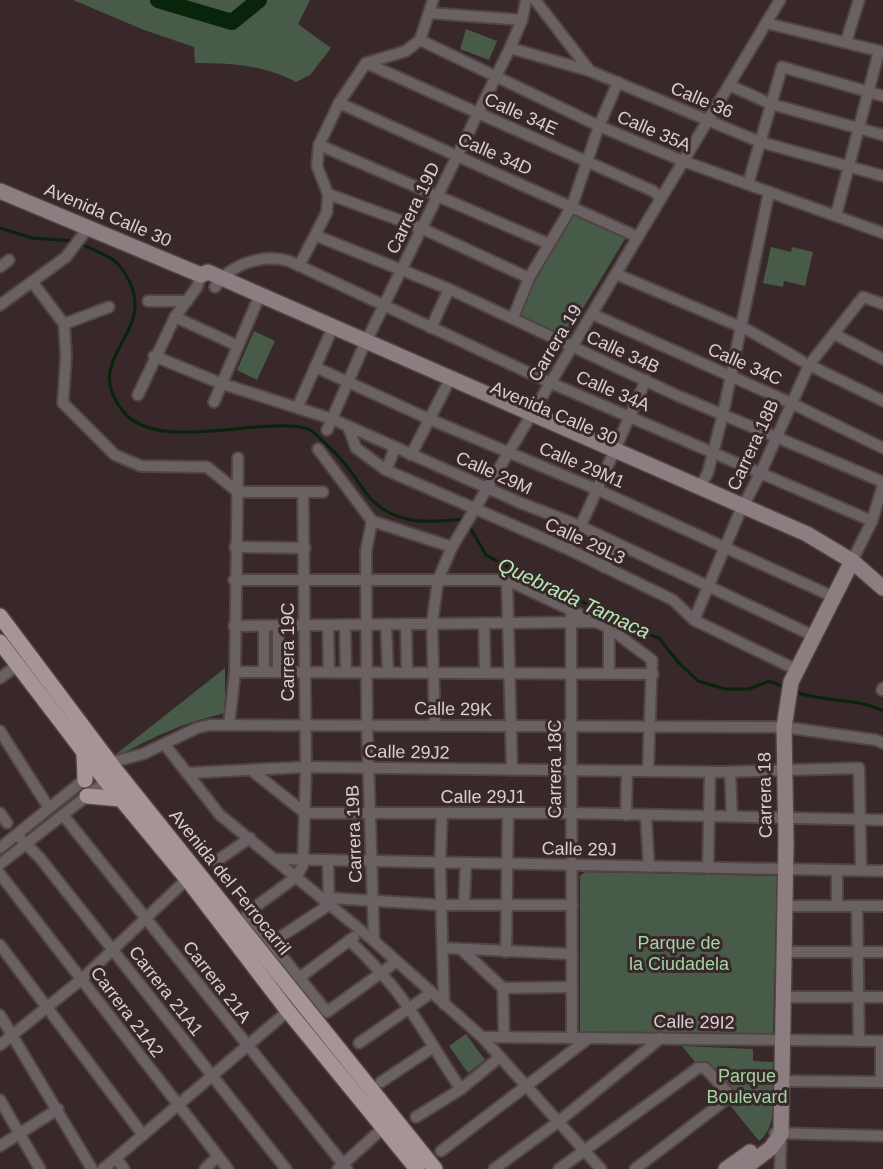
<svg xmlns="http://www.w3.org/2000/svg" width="883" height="1169" viewBox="0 0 883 1169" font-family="Arial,sans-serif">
<rect width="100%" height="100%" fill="#38282a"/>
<g fill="#485a48">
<path d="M73,0H310L298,24L331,48L310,75L296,82C264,65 231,63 195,63L194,47L144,30Z"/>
<path d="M466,29L497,41L489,60L460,49Z"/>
<path d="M569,210L628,234L565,338L516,313Z"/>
<path d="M771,247L791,252L792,247L813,252L805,286L784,281L783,287L763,283Z"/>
<path d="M254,331L275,341L257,380L237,370Z"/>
<path d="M225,668V713C186,722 151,737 117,757L115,755Z"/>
<path d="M585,872L777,876L773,1034L580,1032V876Z"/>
<path d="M466,1034L485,1060L468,1073L449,1046Z"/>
<path d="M682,1046L753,1049V1061L773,1062C772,1087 780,1125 759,1141Z"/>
</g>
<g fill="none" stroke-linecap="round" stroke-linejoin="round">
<g stroke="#08240a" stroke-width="3">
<path d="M0,228L32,238L74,241"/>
<path d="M80,243C92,250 106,254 116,262C122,268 128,278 131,285C152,337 82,358 122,410C154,454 256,417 305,428C313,429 320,439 326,444C342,458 352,473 363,489C387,524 423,524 461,519L464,522"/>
<path d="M469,526L486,555L521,574L549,583L626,626L659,638L678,662L698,681L725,689H749L769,681L784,687"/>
<path d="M796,692C824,703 856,697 883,711"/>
</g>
<path stroke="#08240a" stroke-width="16" d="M158,0L232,22L259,0"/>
<defs>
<g id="street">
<path d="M535,0L590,71"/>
<path d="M429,13L522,20"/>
<path d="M766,23L883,52"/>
<path d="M420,40L599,126L683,161L883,233"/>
<path d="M846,42L859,0"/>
<path d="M510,48L590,71L760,142L883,176"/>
<path d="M366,63L653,191L661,198"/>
<path d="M729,85L771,104L883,135"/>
<path d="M339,103L638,237"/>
<path d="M319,145L549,244"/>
<path d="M748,184L782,67L883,96"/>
<path d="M328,194L421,228L529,278"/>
<path d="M836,215L879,51"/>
<path d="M317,236L449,289L676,395L883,482"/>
<path d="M299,266L327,212L328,194L317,166L319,145L339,103L366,63L406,51L420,40L433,0"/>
<path d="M0,267L9,260"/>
<path d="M616,274L748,330L802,361"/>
<path d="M33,283L64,324L66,356L63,403L115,455L141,466L207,467L238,492H323"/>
<path d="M215,287C231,263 263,254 289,261L551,383L872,521"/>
<path d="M148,301H187"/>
<path d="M0,305L66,257L88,228"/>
<path d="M592,314L791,403L883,448"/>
<path d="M175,317L236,345"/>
<path d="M513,318L529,278L572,206L599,126L618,82"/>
<path d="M64,324L109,307"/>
<path d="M431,328L449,289"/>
<path d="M834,334L883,359"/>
<path d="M154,356L220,383L332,419L521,503L580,526L814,636"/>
<path d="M809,365L883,401"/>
<path d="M315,367L429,419L596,489L834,597"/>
<path d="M138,395L175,317L197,287L201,275"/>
<path d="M214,402L256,304"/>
<path d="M298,406L329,336"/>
<path d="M348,426L356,448L386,470L570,550L673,600L694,620L797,670"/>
<path d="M327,430L362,350L510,48L522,20L526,0"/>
<path d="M318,449L372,521L452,547"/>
<path d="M411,455L446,387"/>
<path d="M386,470L395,448"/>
<path d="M700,488L708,472L723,414L769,192"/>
<path d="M303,492L306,767L303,865L296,877L247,913L327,1012L396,962"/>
<path d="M372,521L366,551L367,724L374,941"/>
<path d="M235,547L305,548"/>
<path d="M570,550L646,380"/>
<path d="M852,561L872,521L883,485"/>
<path d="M604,567L616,543"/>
<path d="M234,580H507L609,628L652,660L648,771"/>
<path d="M507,580L512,770"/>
<path d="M571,609L572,1038"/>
<path d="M694,620L739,514L761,472L809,365L863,297L883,304"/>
<path d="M484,623L485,673"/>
<path d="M386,624L388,672"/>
<path d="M406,624L407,672"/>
<path d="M328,625L329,672"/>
<path d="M345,625L346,672"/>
<path d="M234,626L595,622"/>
<path d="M609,628V673"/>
<path d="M235,672L653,674"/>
<path d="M264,672V626"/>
<path d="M278,672V626"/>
<path d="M0,678L18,665"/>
<path d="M882,690L883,688"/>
<path d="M229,725L235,672L238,458"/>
<path d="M435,725L432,624L438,580L452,547L780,0"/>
<path d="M0,731L49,808"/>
<path d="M165,745L220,815L374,941L482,1037L601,1169"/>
<path d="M105,764L143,754L197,728L210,725L784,727L876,740L883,743"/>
<path d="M251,770L305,813H572L883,820"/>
<path d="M730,772L732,816"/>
<path d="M187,773L306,767L723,772L859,768L861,870"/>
<path d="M0,813L7,823"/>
<path d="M442,813L440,864L444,1004"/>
<path d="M63,815L347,1169"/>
<path d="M626,815L627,772"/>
<path d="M646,817L649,867"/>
<path d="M17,835L40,858L286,1169"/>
<path d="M0,848L90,775"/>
<path d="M274,859L883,871"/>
<path d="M215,862L250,838"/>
<path d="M0,864L110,778"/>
<path d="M708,868L710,772"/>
<path d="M837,870V906"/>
<path d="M0,874L228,1169"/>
<path d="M329,898L442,905H572"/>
<path d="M464,904L466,864"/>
<path d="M785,906H883"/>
<path d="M857,906L859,1041"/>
<path d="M349,940C371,961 391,982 408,1007C427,1034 442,1062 461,1089"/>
<path d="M271,943L329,905L328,862"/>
<path d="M0,945L143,1135"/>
<path d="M444,948L572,954"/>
<path d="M462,950L503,988L504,1037"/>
<path d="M506,952L508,814"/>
<path d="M784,952H883"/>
<path d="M299,978L354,937"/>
<path d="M503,988L572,987"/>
<path d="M784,997H883"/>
<path d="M0,1015L92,1169"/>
<path d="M482,1037L883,1041"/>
<path d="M881,1041V1082"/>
<path d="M359,1043L431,993"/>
<path d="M0,1045L82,979L187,879"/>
<path d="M783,1081L883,1082"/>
<path d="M381,1082L432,1048"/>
<path d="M0,1100L40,1169"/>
<path d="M416,1117L461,1089L500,1057"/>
<path d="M775,1133L883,1136"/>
<path d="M0,1146L58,1109"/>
<path d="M441,1151L589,1038"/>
<path d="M116,1158L124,1169"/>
<path d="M103,1169L288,1011"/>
<path d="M205,1169L218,1156"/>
<path d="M338,1169L384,1127"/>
<path d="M494,1169L558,1122L661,1038"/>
<path d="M559,1169L698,1068H705L728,1093V1098L635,1169"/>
<path d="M780,1169L781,1134"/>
</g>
<g id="secondary">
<path d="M0,191L201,275L208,272L807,534L852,561L883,588"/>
<path d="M726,1169L750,1152"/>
<path d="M743,1169L771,1148L781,1134L786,842L784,727L791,682L852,561"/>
</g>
<g id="primary">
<path d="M0,616L117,772L435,1169"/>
<path d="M0,642L106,781L187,879L288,1011L417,1169"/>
<path d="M84,754L85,780"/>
<path d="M87,796L120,799"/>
</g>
</defs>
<use href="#street" stroke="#524344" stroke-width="14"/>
<use href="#secondary" stroke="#524344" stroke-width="18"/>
<use href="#primary" stroke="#524344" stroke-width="18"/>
<use href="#street" stroke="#6a6162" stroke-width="10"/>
<use href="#secondary" stroke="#8c7e80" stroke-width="15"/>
<use href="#primary" stroke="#a69497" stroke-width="15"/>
</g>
<g text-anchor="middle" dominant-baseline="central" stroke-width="6" stroke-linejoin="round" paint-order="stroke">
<g font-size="18" fill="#d9cecf" stroke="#38282a">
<text transform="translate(702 100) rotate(23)">Calle 36</text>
<text transform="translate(521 114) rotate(24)">Calle 34E</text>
<text transform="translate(654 131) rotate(23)">Calle 35A</text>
<text transform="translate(495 154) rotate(24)">Calle 34D</text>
<text transform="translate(413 208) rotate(-64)">Carrera 19D</text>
<text transform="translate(108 215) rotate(23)">Avenida Calle 30</text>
<text transform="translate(555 343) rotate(-59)">Carrera 19</text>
<text transform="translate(623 352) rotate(25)">Calle 34B</text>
<text transform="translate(745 364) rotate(24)">Calle 34C</text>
<text transform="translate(613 391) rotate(23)">Calle 34A</text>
<text transform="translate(554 413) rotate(23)">Avenida Calle 30</text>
<text transform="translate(753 445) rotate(-65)">Carrera 18B</text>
<text transform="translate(582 465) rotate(23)">Calle 29M1</text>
<text transform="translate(494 473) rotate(24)">Calle 29M</text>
<text transform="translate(585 541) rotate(25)">Calle 29L3</text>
<text transform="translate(288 652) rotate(-90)">Carrera 19C</text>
<text transform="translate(453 709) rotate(1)">Calle 29K</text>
<text transform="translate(407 752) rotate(1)">Calle 29J2</text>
<text transform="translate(555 769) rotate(-90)">Carrera 18C</text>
<text transform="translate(765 795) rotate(-91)">Carrera 18</text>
<text x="483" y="797">Calle 29J1</text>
<text transform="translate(354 834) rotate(-92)">Carrera 19B</text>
<text transform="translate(579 849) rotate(1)">Calle 29J</text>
<text transform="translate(230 882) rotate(51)">Avenida del Ferrocarril</text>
<text transform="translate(217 982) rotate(52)">Carrera 21A</text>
<text transform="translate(166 991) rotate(52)">Carrera 21A1</text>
<text transform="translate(127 1012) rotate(53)">Carrera 21A2</text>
<text transform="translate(694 1022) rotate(1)">Calle 29I2</text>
</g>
<g font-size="18" fill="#a2d5a2" stroke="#38282a">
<text x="679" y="943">Parque de<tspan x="679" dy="21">la Ciudadela</tspan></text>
<text x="747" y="1076">Parque<tspan x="747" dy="21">Boulevard</tspan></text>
</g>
<g font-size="20" font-style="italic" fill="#b5e9b5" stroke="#38282a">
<text transform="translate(574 598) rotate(25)">Quebrada Tamaca</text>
</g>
</g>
</svg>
